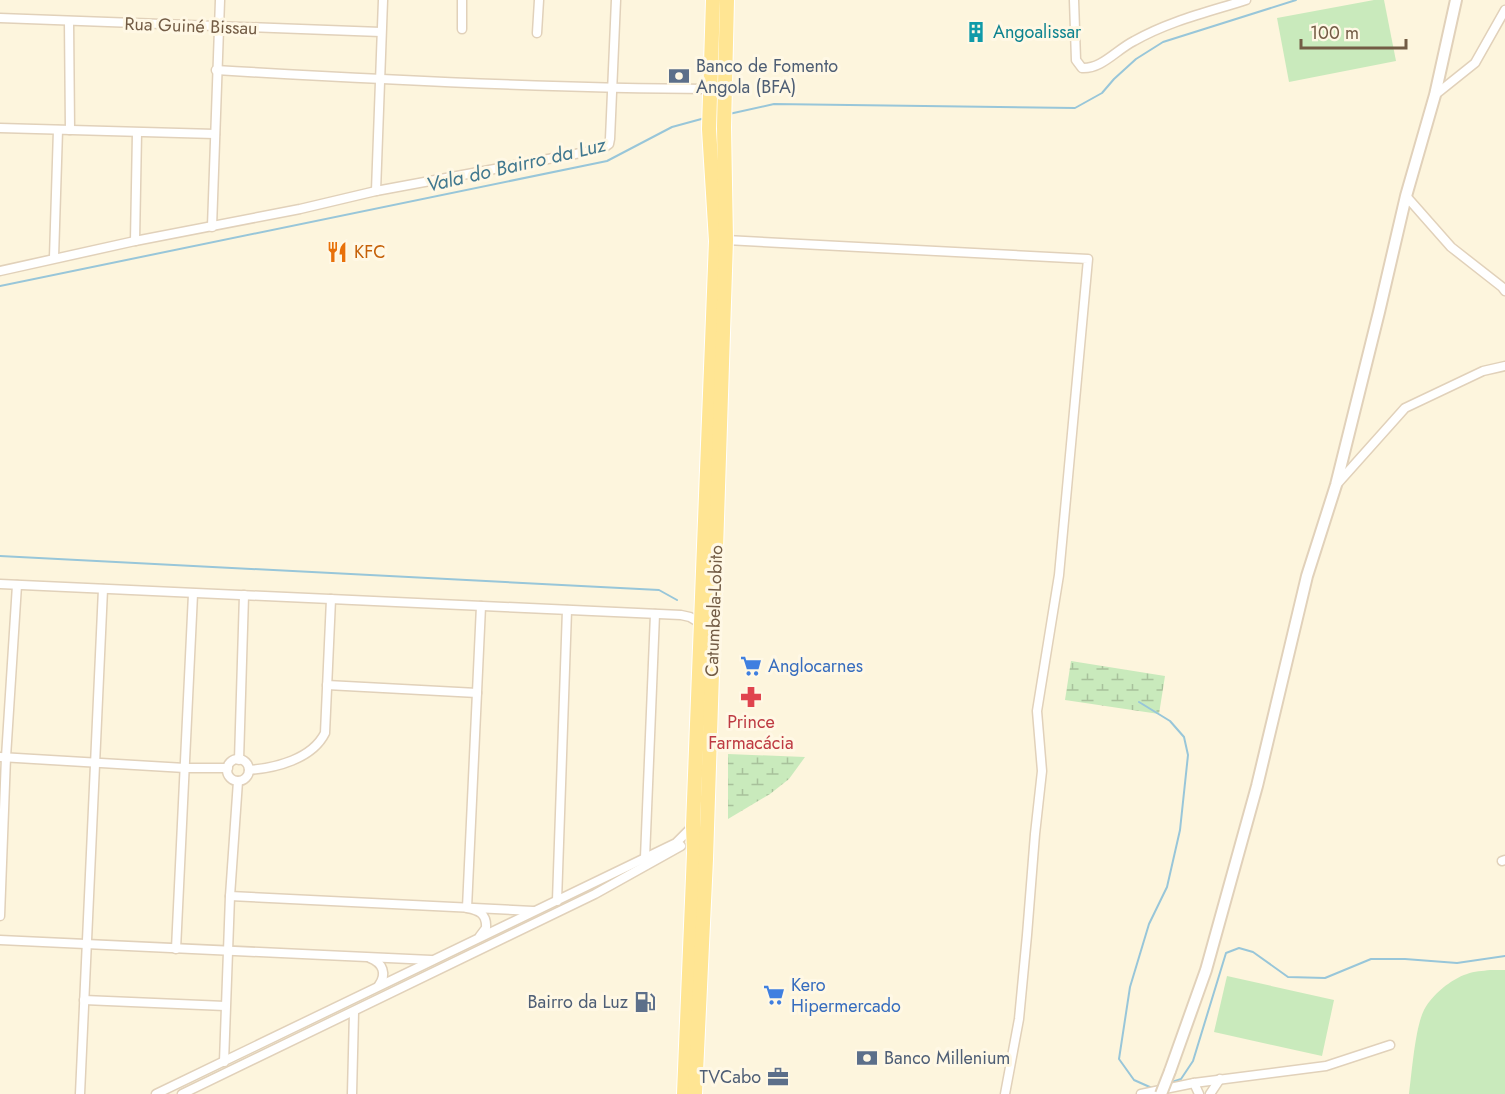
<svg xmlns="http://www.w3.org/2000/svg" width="1505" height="1094" viewBox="0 0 1505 1094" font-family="Jost,sans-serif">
<defs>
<pattern id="wetland-marsh" width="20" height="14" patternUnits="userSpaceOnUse" patternTransform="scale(1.5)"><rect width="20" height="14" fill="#c9eabc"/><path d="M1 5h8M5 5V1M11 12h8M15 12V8" fill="none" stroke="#a8c19b"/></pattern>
</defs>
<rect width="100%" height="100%" fill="#fdf5dd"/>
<g fill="#c9eabc">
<path d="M1374,0H1384L1396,61L1289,82L1277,18Z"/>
<path d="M1490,970H1505V1094H1409C1412,1072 1415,1028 1424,1010C1432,995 1451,979 1467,974C1474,971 1483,971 1490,970Z"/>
<path d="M1227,976L1334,1000L1322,1056L1214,1032Z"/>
</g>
<g fill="url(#wetland-marsh)">
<path d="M1071,661L1165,676L1159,714L1065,700Z"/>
<path d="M728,754L805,757L789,779L770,794L728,819Z"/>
</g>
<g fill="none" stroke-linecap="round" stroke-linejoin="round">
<g stroke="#98c6d9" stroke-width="2">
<path d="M729,114L774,104L1075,108L1102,93L1114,79L1136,59L1163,42L1296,0"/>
<path d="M0,286L607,161L672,127L705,118"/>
<path d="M0,556L659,590L677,600"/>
<path d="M1139,702L1170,721L1184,737L1188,755L1180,830L1167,887L1149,924L1130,987L1119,1059L1134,1080L1152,1088"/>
<path d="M1169,1083L1181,1079L1193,1061L1226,953L1239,948L1253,952L1288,977L1325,978L1371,959H1405L1457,963L1505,956"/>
</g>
<defs>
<g id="minor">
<path d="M1074,0L1076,60L1082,68C1102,69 1116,50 1134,41C1169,21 1208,12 1246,0"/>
<path d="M0,18L381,32"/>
<path d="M69,21L70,130"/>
<path d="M462,29V0"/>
<path d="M537,33L539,0"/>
<path d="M216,70C381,80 545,88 710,89"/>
<path d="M1435,95L1475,63L1505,10"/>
<path d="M0,128L215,134"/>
<path d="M376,191L383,0"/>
<path d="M1406,196L1451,247L1502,287L1505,291"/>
<path d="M212,227L220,0"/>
<path d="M726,240L1088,259L1059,575L1037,711L1042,771L1035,834L1027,935L1019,1019L1005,1094"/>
<path d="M135,241L137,133"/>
<path d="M54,258L58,130"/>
<path d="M0,271L135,241L300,209L376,191L602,149L609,144L610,139L616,0"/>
<path d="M1338,483L1405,408L1483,371L1505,366"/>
<path d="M0,584L681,615L690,617L700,623"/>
<path d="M327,685L477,693"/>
<path d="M0,757L185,768H228"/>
<circle cx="238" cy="770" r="11"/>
<path d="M239,760L244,595"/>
<path d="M249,770C276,768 312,759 325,733L331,599"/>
<path d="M645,858L655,614"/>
<path d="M1502,861L1505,860"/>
<path d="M230,896L533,911"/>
<path d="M557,901L567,610"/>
<path d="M0,916L6,757L17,585"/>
<path d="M480,936L486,928C487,914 479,910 467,908L481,606"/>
<path d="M0,940L431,960"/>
<path d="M176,949L193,594"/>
<path d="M370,958C383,963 387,974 379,985"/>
<path d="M84,1000L225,1006"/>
<path d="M224,1062L230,896L238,781"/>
<path d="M1194,1083L1199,1094"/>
<path d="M80,1094L103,589"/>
<path d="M156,1094L645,858L676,843L693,826"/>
<path d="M182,1094L595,894L681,846"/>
<path d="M352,1094L354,1012"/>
<path d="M1141,1094L1194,1083L1326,1066L1390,1045"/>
<path d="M1210,1094L1220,1079"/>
</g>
<path id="tertiary" d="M1170,1071L1206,970L1257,786L1307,576L1336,485L1379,312L1406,196L1435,95L1456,0"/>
<g id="primary">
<path d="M684,1094L694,853L693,826L716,241L709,129L713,0"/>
<path d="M695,1094L706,859L726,240L724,127L727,0"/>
</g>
</defs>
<use href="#minor" stroke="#e1d1ba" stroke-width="11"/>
<use href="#tertiary" stroke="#e1d1ba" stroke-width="14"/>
<use href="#primary" stroke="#fff" stroke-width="16"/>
<use href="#minor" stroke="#fff" stroke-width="8"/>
<use href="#tertiary" stroke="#fff" stroke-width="10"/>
<use href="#primary" stroke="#ffe593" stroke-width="14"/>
<defs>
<path id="tertiary-bridge" d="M1161,1094L1170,1071"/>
</defs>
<use href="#tertiary-bridge" stroke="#e1d1ba" stroke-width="14" stroke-linecap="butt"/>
<use href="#tertiary-bridge" stroke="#fff" stroke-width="10"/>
</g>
<defs>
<symbol id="building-bare" viewBox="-9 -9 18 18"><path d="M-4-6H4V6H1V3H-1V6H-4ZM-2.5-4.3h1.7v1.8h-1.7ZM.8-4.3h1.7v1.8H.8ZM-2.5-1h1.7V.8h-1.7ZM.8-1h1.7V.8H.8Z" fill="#0f9aa8" stroke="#fff8e5" stroke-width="2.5" paint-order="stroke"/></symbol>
<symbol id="bank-bare" viewBox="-9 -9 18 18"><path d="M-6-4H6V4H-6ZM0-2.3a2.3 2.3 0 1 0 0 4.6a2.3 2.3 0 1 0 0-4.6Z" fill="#5c6f8a" stroke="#fff8e5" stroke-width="2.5" paint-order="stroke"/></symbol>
<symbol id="restaurant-bare" viewBox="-9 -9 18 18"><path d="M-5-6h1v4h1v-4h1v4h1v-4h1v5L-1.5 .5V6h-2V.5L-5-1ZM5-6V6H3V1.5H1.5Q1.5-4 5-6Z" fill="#e8710a" stroke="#fff8e5" stroke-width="2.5" paint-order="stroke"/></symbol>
<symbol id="supermarket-bare" viewBox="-9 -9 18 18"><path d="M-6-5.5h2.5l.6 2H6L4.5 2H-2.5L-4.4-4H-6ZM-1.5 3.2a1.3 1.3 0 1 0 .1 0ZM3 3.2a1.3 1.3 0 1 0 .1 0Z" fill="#3f7fe0" stroke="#fff8e5" stroke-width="2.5" paint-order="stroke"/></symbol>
<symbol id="pharmacy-bare" viewBox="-9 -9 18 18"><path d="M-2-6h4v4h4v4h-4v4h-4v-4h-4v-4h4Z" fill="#e0444e" stroke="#fff8e5" stroke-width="2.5" paint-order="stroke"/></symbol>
<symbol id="fuel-bare" viewBox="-9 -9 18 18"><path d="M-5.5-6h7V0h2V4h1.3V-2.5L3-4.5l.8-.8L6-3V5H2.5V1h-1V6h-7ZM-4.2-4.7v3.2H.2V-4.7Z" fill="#5c6f8a" stroke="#fff8e5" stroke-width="2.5" paint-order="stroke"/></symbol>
<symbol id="office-bare" viewBox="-9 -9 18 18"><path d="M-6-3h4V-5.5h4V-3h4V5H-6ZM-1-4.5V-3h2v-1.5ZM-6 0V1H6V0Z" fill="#5c6f8a" stroke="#fff8e5" stroke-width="2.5" paint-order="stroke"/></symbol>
</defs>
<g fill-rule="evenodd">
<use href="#building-bare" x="961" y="17" width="30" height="30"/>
<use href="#bank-bare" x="664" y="61" width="30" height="30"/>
<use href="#restaurant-bare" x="322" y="237" width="30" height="30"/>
<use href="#supermarket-bare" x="736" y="651" width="30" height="30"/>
<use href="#pharmacy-bare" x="736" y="682" width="30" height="30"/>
<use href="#supermarket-bare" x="759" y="980" width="30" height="30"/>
<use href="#fuel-bare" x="630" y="987" width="30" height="30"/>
<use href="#bank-bare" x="852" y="1043" width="30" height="30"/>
<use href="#office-bare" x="763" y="1062" width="30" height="30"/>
</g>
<g text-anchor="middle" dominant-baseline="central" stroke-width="6" stroke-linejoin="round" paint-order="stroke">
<g font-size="18" fill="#735c45" stroke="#fff8e5">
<text transform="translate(191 26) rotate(2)">Rua Guiné Bissau</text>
<text transform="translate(714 611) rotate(-88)">Catumbela-Lobito</text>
</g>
<g font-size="18" fill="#0d838f" stroke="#fff8e5" text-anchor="start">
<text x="993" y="32">Angoalissar</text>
</g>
<g font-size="18" fill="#4e5e75" stroke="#fff8e5" text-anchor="start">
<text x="696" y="66">Banco de Fomento<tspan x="696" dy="21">Angola (BFA)</tspan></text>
<text x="628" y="1002" text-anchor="end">Bairro da Luz</text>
<text x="884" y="1058">Banco Millenium</text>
<text x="761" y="1077" text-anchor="end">TVCabo</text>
</g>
<g font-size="18" fill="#c56008" stroke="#fff8e5" text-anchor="start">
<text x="354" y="252">KFC</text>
</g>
<g font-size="18" fill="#366cbe" stroke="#fff8e5" text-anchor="start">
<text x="768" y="666">Anglocarnes</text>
<text x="791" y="985">Kero<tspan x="791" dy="21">Hipermercado</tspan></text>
</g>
<g font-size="18" fill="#be3a42" stroke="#fff8e5">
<text x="751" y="722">Prince<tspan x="751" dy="21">Farmacácia</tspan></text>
</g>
<g font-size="20" font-style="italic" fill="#41788f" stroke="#fff8e5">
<text transform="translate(516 165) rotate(-13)">Vala do Bairro da Luz</text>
</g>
</g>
<path d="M1301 39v9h105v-9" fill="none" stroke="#735c45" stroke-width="3"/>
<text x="1310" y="39" font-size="18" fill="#735c45" stroke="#fff8e5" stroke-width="4.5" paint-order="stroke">100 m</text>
</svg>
